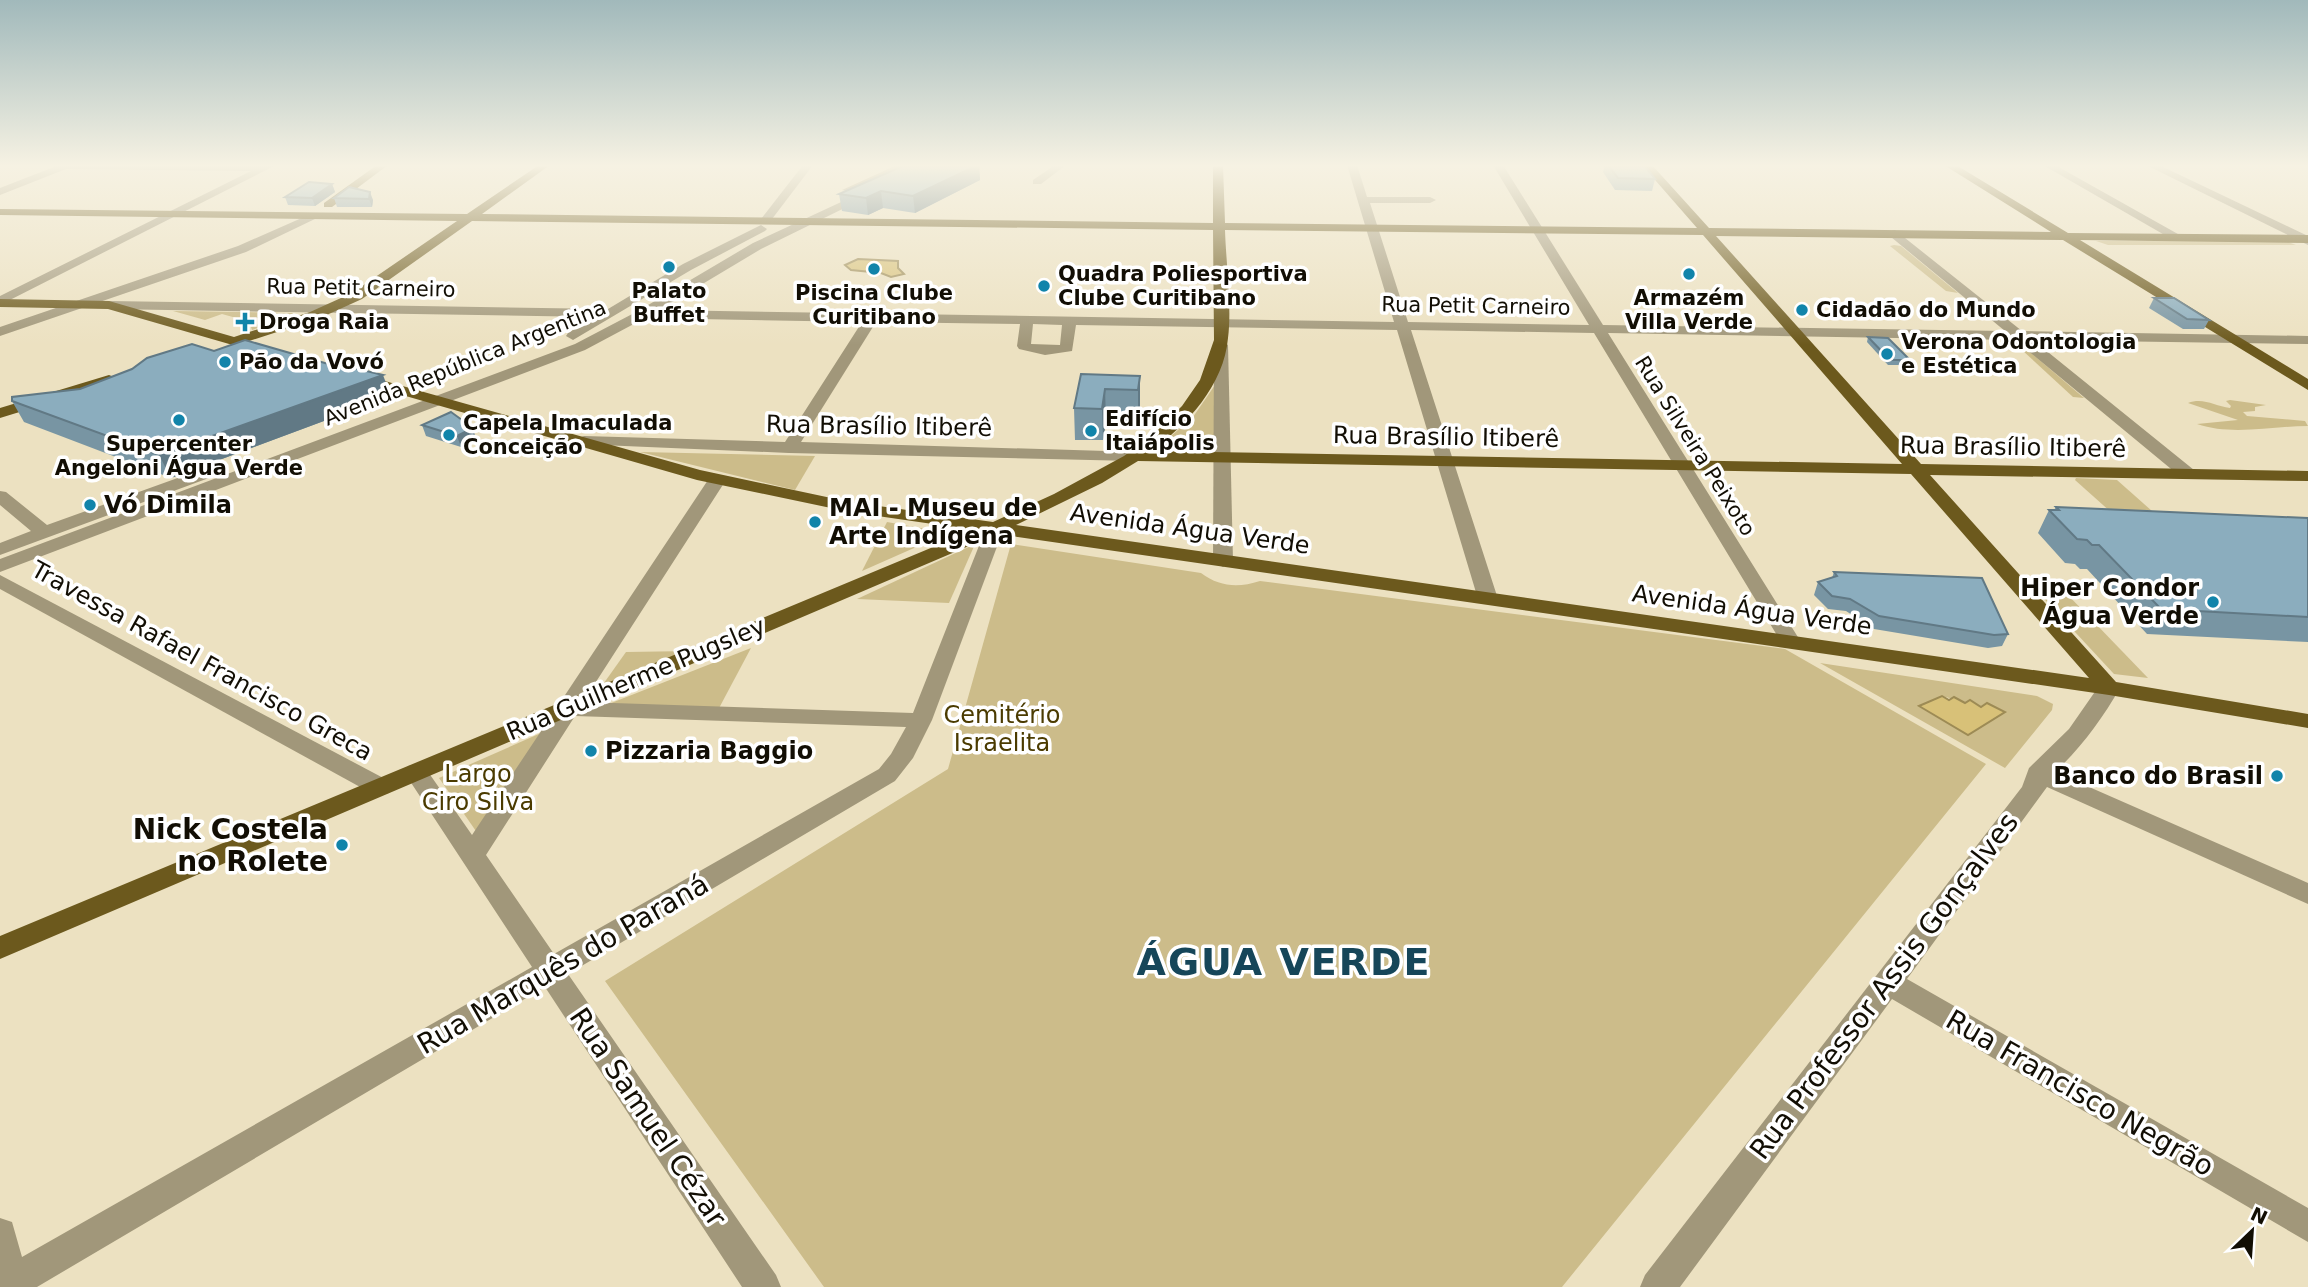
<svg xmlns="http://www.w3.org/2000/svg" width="2308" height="1287" viewBox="0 0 2308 1287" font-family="'DejaVu Sans',sans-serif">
<rect width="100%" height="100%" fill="#ece1c1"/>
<g fill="#ccbc8a" fill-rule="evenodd">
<path d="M2096,241H2285L2296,245H2108Z"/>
<path d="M1894,245L1901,246L1958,293L1946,291L1890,246Z"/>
<path d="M173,311H175L293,313L292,317L252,330L251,327L276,317L240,319L222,314L205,320Z"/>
<path d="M2010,339L2017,341L2084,398L2073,397Z"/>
<path d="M1215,385V450L1156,449L1193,417Z"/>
<path d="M2230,400L2266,405L2255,407V411L2243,412L2247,416L2305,421L2308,426C2272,426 2232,436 2197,424L2238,420L2188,403C2203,397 2215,406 2230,408L2231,406L2226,401Z"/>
<path d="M640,452L815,456L795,490Z"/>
<path d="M2076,478L2117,480L2161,519L2112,513L2075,480Z"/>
<path d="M887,522L948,533L862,571Z"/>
<path d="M975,544L949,603L857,599Z"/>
<path d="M1011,544L1201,573C1220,587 1238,588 1260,581L1785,649L1986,764L1562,1287H824L605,981L948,769Z"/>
<path d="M2023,576L2066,593L2148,678L2114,674Z"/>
<path d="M751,648L718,710L596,709Z"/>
<path d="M691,651L599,690L626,652Z"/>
<path d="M1820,663L2037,696L2053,704L2052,710L2005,768ZM1942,696L1981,707L1987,703L2004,712L1920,706Z"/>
<path d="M541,733L478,834L439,778Z"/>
</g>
<g fill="#d8c178" stroke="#9d8b55" stroke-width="2">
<path d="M858,259L898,261V268L904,274L891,277L881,273L851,270L845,265Z"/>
<path d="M1942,696L1949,700L1954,697L1965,703L1970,700L1981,707L1987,703L2005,712L1968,735L1919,706Z"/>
</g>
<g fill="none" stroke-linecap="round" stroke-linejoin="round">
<g fill="#a1977a" fill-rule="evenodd">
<path d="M59,165H276L0,305V296L251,171L66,169L0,195V188Z"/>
<path d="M803,165H813L769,223H761V219Z"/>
<path d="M897,165H910L851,192L842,190Z"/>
<path d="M1055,165H1066L1041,184H1033V180Z"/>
<path d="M1347,165H1357L1367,197H1430L1436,200L1430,203H1370L1408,322L1589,325L1493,165H1503L1603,325L2005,331L1891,237V231L1895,230L2022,331L2308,336V344L2033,340L2194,470L2197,474L2194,478H2182L2015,340L1608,333L1801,642L1798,646H1784L1781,642L1594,333L1411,330L1498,599L1495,603H1481L1478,599L1397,330L1076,325L1072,351L1045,355L1019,349L1017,346L1020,324L876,322L801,442L1139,452L1141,456L1139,460L1133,461L789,453L578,444L576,441L578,438L584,436L785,442L862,322L645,318L585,350L0,572V559L575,344L638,311L753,243L867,190L871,191V195L761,249L659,310L1394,322ZM1033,324L1062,325L1060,345L1031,344Z"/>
<path d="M2043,165H2055L2185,238L2175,241Z"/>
<path d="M2146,165H2159L2308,236V245Z"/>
<path d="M313,213L319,216L317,218L246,252L0,336V327L238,246Z"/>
<path d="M761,225L767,229L765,231L691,270L573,340L566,336L568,333L595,317L109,309L102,305L109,301L608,309L683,264Z"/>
<path d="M1221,341L1228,345L1233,561L1223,567L1213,561L1214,345Z"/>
<path d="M211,466L217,467L220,471L217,475L0,555V543L31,531L0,505V491L6,492L47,525Z"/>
<path d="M717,475L726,480L583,702L913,713L986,528L995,522L1004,528L932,720L913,758L895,781L568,974L776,1275L781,1287H742L545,987L37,1287H0V1218L12,1222L22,1257L532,967L404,772L408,766L416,764L424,766L472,835L708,480ZM575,716L906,727L891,754L879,769L554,954L486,855Z"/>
<path d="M0,575L389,781L392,787L389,793L380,795L371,793L0,589Z"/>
<path d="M2109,681L2117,683L2120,688C2102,719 2081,748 2055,772L2308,883V904L2047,787L1907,979L2308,1208V1242L1892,999L1680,1287H1640L1645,1275L2022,787L2029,768L2069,729L2101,683Z"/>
</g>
<g fill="#6c591d" fill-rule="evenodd">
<path d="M377,165H388L332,207H324V203Z"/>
<path d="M539,165H550L482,214L1213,223V165H1223L1225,223L1697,228L1642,165H1652L1709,228L2051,232L1944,165H1956L2068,233L2308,235V243L2080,240L2308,379V390L2063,240L1716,236L1921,464L2308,471V481L1930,475L2116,682L2308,714V728L2109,695L997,534L0,959V936L974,530L850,512L697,480L357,382L354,379L357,376H367L700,470L850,502L993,522L1054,494L1124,456L1155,433L1182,406L1200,380L1214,340L1213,230L472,221L362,299L320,318L249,341L271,350L264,354L108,309L0,307V299L109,301L234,337L310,312L352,293L457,221L0,215V209L467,214ZM1225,230L1703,235L1902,464L1151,451C1187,425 1224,385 1228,338C1232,307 1226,263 1225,230ZM1138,461L1911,474L2089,678L1016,525L1102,483Z"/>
<path d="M109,375L114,377L117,380L114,383L0,418V408Z"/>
</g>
</g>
<g fill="#7895a3">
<path d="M979,165L980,180L915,213L883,208L868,215L842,211L839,194Z"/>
<path d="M1605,165H1644L1655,179L1652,191L1615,190L1603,172Z"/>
<path d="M332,184L335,192L315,206L288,205L285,197Z"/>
<path d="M349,187L373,200L372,207H337L334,198Z"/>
<path d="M2154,298L2209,320L2204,329H2183L2149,308Z"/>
<path d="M1868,337L1910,360L1908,365H1888L1867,342Z"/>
<path d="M214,351L391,396L171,478L24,422L12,401L80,389L132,369Z"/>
<path d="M1081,374L1140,376V406L1138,421H1106L1103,440H1075L1074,408Z"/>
<path d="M422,425L476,439L461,447L426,436Z"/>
<path d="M2056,507L2308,518V642L2147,634L2087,569H2080L2075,564L2065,563L2038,533L2049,510H2054Z"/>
<path d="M1834,572L2008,634L2002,646L1988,648L1874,629L1846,611L1828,609L1814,595L1818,582L1832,578Z"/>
</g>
<g fill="#617985">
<path d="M979,165L980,180L915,213L913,196Z"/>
<path d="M332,184L335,192L315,206L312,198Z"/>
<path d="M881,191L883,208L868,215L866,198Z"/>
<path d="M370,192L373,200L372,207L369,199Z"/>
<path d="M383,375L391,396L171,478L159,455Z"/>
<path d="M1140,376V406L1138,421V390Z"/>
<path d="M1105,389L1106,421L1103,440L1102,409Z"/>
<path d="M473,428L476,439L461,447L457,436Z"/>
</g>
<g fill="#8badbe" stroke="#617985" stroke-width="2">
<path d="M905,165H932L943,166L947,165H978L913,196L881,191L866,198L839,194Z"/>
<path d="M1608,165H1644L1655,179L1618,178Z"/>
<path d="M309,182L332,184L312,198L285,197Z"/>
<path d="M349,187L370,192L369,199L334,198Z"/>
<path d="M2154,298H2174L2209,320L2187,319Z"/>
<path d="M1868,337L1888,338L1910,360H1890Z"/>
<path d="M245,340L349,370L354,368L383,375L159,455L12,401V397L80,389L132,369L147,358L192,344L214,351Z"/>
<path d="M1081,374L1140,376L1138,390L1105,389L1102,409L1074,408Z"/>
<path d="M451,412L473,428L457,436L422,425Z"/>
<path d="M2056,507L2308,518V617L2161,609L2099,545H2092L2087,540L2077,539L2049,510H2059Z"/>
<path d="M1834,572L1982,578L2008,634L1994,635L1879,616L1850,599L1832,596L1818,582L1837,576Z"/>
</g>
<linearGradient id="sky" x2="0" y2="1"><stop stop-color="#a1b9bb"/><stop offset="0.48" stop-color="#f6f2e3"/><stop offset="1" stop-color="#f6f2e3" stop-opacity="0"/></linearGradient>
<rect width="2308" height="345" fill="url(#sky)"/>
<g fill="#1184aa" stroke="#fff" stroke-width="2.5">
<circle cx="669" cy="267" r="7"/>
<circle cx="874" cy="269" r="7"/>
<circle cx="1689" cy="274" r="7"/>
<circle cx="1044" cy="286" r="7"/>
<circle cx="1802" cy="310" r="7"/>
<path d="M241.5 311.5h7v7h7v7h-7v7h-7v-7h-7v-7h7z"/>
<circle cx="1887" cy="354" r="7"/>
<circle cx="225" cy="362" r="7"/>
<circle cx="179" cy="420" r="7"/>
<circle cx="1091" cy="431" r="7"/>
<circle cx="449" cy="435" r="7"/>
<circle cx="90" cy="505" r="7"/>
<circle cx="815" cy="522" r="7"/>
<circle cx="2213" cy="602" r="7"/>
<circle cx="591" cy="751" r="7"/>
<circle cx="2277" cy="776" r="7"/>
<circle cx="342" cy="845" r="7"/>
</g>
<g text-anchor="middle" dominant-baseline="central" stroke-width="7" stroke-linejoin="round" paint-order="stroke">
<g font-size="21" font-weight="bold" fill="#120e04" stroke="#fff" text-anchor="start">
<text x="1058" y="274">Quadra Poliesportiva<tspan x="1058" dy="24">Clube Curitibano</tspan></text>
<text x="669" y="291" text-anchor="middle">Palato<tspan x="669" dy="24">Buffet</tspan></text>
<text x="874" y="293" text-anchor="middle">Piscina Clube<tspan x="874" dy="24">Curitibano</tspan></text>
<text x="1689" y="298" text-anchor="middle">Armazém<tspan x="1689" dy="24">Villa Verde</tspan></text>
<text x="1816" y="310">Cidadão do Mundo</text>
<text x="259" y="322">Droga Raia</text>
<text x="1901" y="342">Verona Odontologia<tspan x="1901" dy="24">e Estética</tspan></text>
<text x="239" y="362">Pão da Vovó</text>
<text x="1105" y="419">Edifício<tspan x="1105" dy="24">Itaiápolis</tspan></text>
<text x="463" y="423">Capela Imaculada<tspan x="463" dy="24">Conceição</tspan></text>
<text x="179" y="444" text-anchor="middle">Supercenter<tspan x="179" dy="24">Angeloni Água Verde</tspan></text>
</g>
<g font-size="21" fill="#120e04" stroke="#fff">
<text transform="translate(361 288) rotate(1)">Rua Petit Carneiro</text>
<text transform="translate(1476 306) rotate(1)">Rua Petit Carneiro</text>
<text transform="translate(465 363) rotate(-22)">Avenida República Argentina</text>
<text transform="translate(1695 446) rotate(58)">Rua Silveira Peixoto</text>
</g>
<g font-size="24" fill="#120e04" stroke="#fff">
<text transform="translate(879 426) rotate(1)">Rua Brasílio Itiberê</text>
<text transform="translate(1446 437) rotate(1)">Rua Brasílio Itiberê</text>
<text transform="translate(2013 447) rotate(1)">Rua Brasílio Itiberê</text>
<text transform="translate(1190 529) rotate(8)">Avenida Água Verde</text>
<text transform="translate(1752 610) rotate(8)">Avenida Água Verde</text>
<text transform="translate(202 661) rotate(29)">Travessa Rafael Francisco Greca</text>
<text transform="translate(636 679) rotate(-23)">Rua Guilherme Pugsley</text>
</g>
<g font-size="24" font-weight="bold" fill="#120e04" stroke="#fff" text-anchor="start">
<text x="104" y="505">Vó Dimila</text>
<text x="829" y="508">MAI - Museu de<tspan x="829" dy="28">Arte Indígena</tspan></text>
<text x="2199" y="588" text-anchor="end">Hiper Condor<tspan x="2199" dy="28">Água Verde</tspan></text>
<text x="605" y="751">Pizzaria Baggio</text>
<text x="2263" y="776" text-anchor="end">Banco do Brasil</text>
</g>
<g font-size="24" fill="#4b3b00" stroke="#fff">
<text x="1002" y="715">Cemitério<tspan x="1002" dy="28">Israelita</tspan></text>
<text x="478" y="774">Largo<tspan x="478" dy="28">Ciro Silva</tspan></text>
</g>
<g font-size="28" font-weight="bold" fill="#120e04" stroke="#fff" text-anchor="end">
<text x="328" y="829">Nick Costela<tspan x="328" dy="32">no Rolete</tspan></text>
</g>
<g font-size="28" fill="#120e04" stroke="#fff">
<text transform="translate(563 964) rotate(-30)">Rua Marquês do Paraná</text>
<text transform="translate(1884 986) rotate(-53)">Rua Professor Assis Gonçalves</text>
<text transform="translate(2080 1093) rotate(30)">Rua Francisco Negrão</text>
<text transform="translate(648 1117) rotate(56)">Rua Samuel Cézar</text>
</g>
<g font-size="38" font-weight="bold" letter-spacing="2" fill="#164659" stroke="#fff">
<text x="1284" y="962">ÁGUA VERDE</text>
</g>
</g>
<g transform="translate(2252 1231) rotate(25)" stroke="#ffffff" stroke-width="5" paint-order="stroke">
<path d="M0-5L12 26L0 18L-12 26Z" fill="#120e04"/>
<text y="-10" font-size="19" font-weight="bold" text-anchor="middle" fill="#120e04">N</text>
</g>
</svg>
